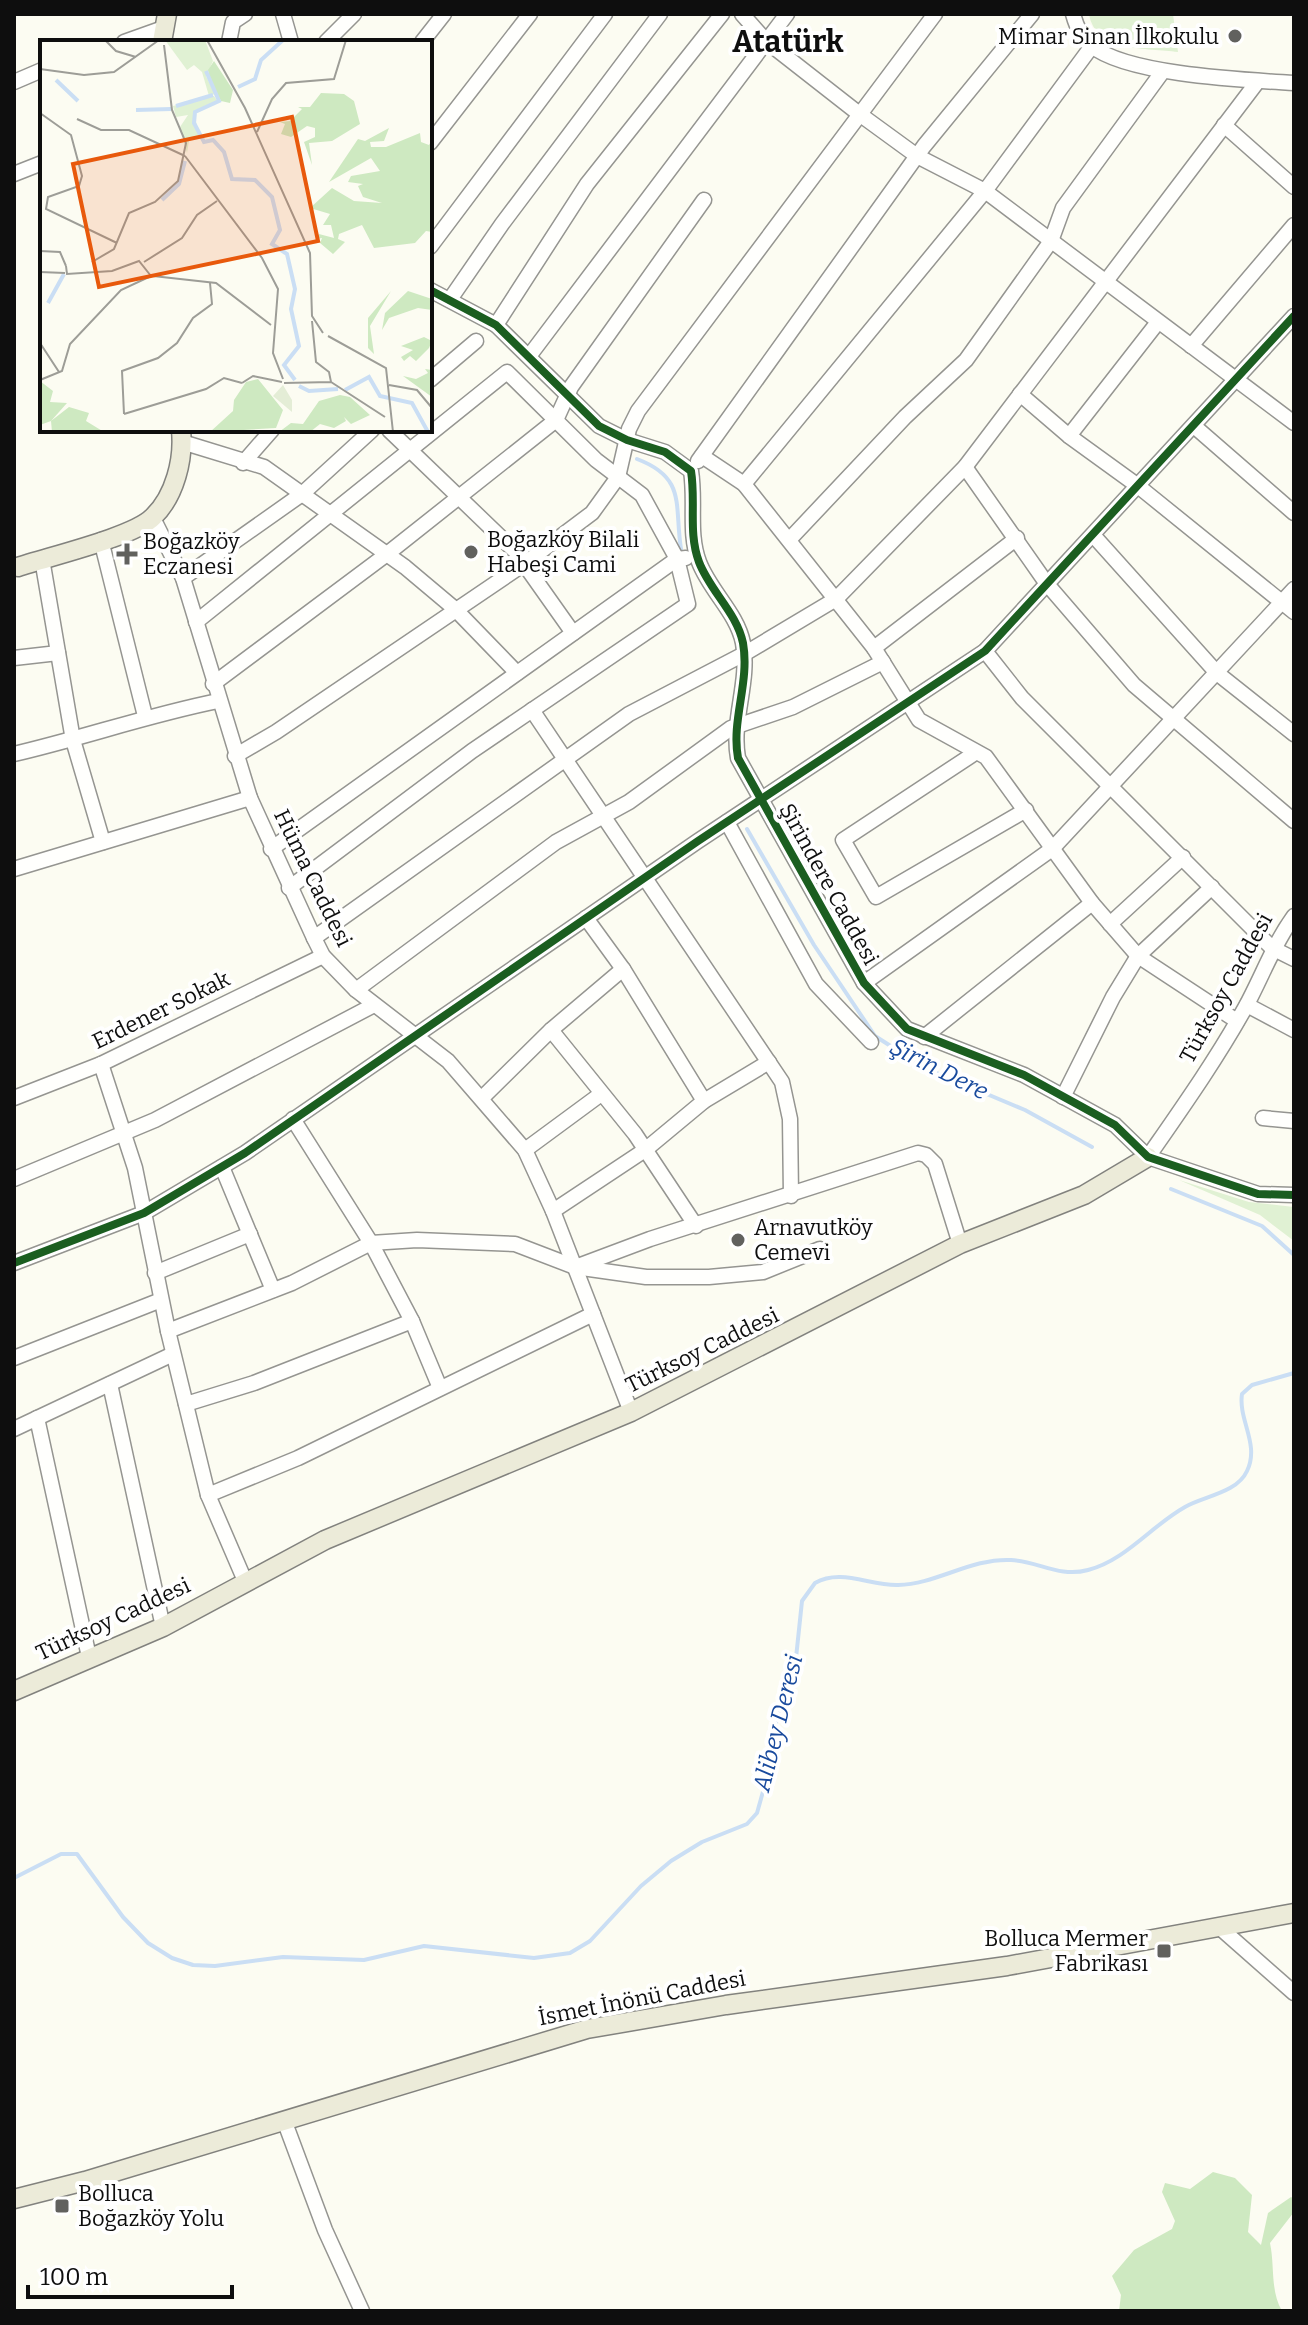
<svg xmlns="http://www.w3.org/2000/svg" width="1308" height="2325" viewBox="0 0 1308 2325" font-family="Bitter,serif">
<rect width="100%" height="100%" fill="#fcfcf2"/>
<g fill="#e0f1d3">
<path d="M1089,14H1173L1178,52C1148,48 1095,52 1089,14Z"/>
<path d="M1179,1180L1249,1202L1294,1207V1241L1260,1215Z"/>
</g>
<path fill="#cee9c1" d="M1213,2172L1235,2178L1252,2195L1248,2232L1261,2245L1268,2213L1291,2197L1294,2199V2212L1270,2243C1275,2267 1270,2290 1282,2311H1119L1121,2295L1112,2276L1134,2250L1172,2229L1175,2221L1162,2192L1165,2183L1190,2189Z"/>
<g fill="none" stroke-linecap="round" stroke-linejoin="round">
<g stroke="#cadef4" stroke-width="4">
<path d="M637,459C687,478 674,505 681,549"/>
<path d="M747,829L814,945L875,1036L925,1068L1025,1110L1092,1147"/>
<path d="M1171,1189L1262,1226L1294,1255"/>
<path d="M14,1878L61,1854H77L123,1917L148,1943L172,1958L193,1965L215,1966L283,1957L364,1960L424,1946L534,1958L570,1953L590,1941L641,1886L671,1861L702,1842L747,1824L757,1813L764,1788L766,1755L796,1658L802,1601L815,1583C841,1568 870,1586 898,1585C937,1584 971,1558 1011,1560C1038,1561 1059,1578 1088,1570C1126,1560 1151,1526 1185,1507C1204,1496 1237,1493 1247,1471C1260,1444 1238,1420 1242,1394L1252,1385L1294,1373"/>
</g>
<defs>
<g id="minor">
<path d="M283,14L291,42"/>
<path d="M742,14L766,41L858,113L917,156L985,191L1294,423"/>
<path d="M1073,14C1076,25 1082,39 1092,46C1127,75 1247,80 1294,83"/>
<path d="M124,42L166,27"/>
<path d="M229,42L233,22L245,14"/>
<path d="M326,42L354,14"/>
<path d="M422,42L444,14"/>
<path d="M14,82L42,70"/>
<path d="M1224,125L1294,187"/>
<path d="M430,143L530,14"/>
<path d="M14,174L42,163"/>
<path d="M430,247L605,14"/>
<path d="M430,290L496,325L599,426L627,440L665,452L691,471C696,502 688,533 699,562C710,591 737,613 743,643C750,682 731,720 738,758L864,983L907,1029L1024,1075L1115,1125L1148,1157L1258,1194L1294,1195"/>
<path d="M451,298L502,224L660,14"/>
<path d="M496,325L587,184L722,14"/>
<path d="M1191,346L1294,225"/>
<path d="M530,355L787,14"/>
<path d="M430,380L476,341"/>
<path d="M1020,394L1069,436L1138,486L1294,612"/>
<path d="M1194,426L1294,513"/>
<path d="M389,430L515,551L573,633"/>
<path d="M1069,436L1158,322"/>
<path d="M182,442L264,467L405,567L455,609L517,673"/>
<path d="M702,456L744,484L874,648L919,720L986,757L1092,903L1138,956L1237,1021"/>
<path d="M698,461L924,146L1032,14"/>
<path d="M243,463L272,430"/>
<path d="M965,467L1047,584L1134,685L1294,821"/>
<path d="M744,484L985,191L1092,46"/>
<path d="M153,518L183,578L250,798L314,938L323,956L356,990L448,1061L525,1150L553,1211L631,1412"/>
<path d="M1093,535L1217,673L1294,734"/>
<path d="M101,540L145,716"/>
<path d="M789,540L905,417L966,360L1051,241L1063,208L1163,71"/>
<path d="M42,559L73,740L103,842"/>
<path d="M183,578L302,494L372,430"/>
<path d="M196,622L507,372L596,460L642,495L677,559L688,604L472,751L289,888"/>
<path d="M874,648L1017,538"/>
<path d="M985,651L1022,698L1272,948L1294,959"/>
<path d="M14,658L58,653"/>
<path d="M213,684L387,554L556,420L571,387L704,200"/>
<path d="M532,710L782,1082L790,1119L791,1196"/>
<path d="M975,753L843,840L876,897L1026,810"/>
<path d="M14,754C83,738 148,715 218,701"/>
<path d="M235,756L276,732L524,564L592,513L618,477L629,429L638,411L935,14"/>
<path d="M727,822L816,984L871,1042"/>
<path d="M271,849L677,559L686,558"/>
<path d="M14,869L250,798"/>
<path d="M586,918L623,969L704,1101"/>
<path d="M1110,924L1183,857"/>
<path d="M314,938L629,714L744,654L836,599L965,467L1258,81"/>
<path d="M864,983L1052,849L1294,589"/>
<path d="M356,990L556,842L629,802L731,728L793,707L883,662"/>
<path d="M1247,1005L1294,1030"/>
<path d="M551,1030L635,1134L696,1226"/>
<path d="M924,1037L1092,903"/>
<path d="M101,1064L135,1168L168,1331L208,1495L245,1581"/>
<path d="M1063,1097L1113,997L1138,956L1212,887"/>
<path d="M14,1098L101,1064L323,956"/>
<path d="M482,1098L551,1030L623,969"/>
<path d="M1263,1118L1294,1121"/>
<path d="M525,1150L601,1094"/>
<path d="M1148,1157C1182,1108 1216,1060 1245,1008C1262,977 1273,945 1294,916"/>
<path d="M222,1167L273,1290"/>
<path d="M14,1179L155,1120L374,1005"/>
<path d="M553,1211L645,1150L704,1101L769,1062"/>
<path d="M14,1263L144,1213L245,1153L698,841L985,651L1294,316"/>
<path d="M578,1266L650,1239L918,1153L926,1155L935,1164L960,1244"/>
<path d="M155,1273L250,1234"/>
<path d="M412,1321L440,1388"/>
<path d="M168,1331L292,1283L371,1243L417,1240L515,1244L575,1267L646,1277H709L763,1272L820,1249"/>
<path d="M14,1358L161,1300"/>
<path d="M110,1384L163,1627"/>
<path d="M186,1404L254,1383L412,1321L371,1243L293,1119"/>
<path d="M37,1418L89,1657"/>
<path d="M14,1429L173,1354"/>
<path d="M208,1495L298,1458L593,1314"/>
<path d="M1218,1926L1294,1993"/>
<path d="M284,2120L325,2230L362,2311"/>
</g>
<g id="major">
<path d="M162,42L167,14"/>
<path d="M18,567C47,557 134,537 153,517C175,496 184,459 181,430"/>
<path d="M14,1691L163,1627L325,1540L631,1412L960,1244L1084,1195L1148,1157"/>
<path d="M14,2199L85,2181L587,2029L726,2005L1007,1966L1294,1913"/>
</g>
</defs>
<use href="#minor" stroke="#959591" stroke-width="17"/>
<use href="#major" stroke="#82827e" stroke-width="21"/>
<use href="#minor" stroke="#fffffd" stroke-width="14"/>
<use href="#major" stroke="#ecebd9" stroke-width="18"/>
<defs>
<g id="cycleway">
<path d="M430,290L496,325L599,426L627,440L665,452L691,471C696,502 688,533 699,562C710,591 737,613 743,643C750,682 731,720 738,758L864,983L907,1029L1024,1075L1115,1125L1148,1157L1258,1194L1294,1195"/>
<path d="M14,1263L144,1213L245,1153L698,841L985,651L1294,316"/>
</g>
</defs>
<use href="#cycleway" stroke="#fff" stroke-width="13"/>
<use href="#cycleway" stroke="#1b5e20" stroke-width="8"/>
</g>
<g fill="#61615e" stroke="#fff" stroke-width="3">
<circle cx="1235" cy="36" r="8"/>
<circle cx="471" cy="552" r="8"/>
<path d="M123 542h8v8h8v8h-8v8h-8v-8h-8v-8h8z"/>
<circle cx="738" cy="1240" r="8"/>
<rect x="1156" y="1943" width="16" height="16" rx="4"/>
<rect x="54" y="2198" width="16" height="16" rx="4"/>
</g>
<g text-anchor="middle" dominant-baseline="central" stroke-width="8" stroke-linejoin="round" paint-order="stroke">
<g font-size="22" fill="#0e0e0e" stroke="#fff" text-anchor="start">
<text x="1219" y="36" text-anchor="end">Mimar Sinan İlkokulu</text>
<text x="487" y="539">Boğazköy Bilali<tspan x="487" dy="25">Habeşi Cami</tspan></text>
<text x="143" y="541">Boğazköy<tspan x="143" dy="25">Eczanesi</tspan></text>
<text x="754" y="1227">Arnavutköy<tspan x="754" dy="25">Cemevi</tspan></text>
<text x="1148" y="1938" text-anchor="end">Bolluca Mermer<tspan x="1148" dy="25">Fabrikası</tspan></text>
<text x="78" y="2193">Bolluca<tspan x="78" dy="25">Boğazköy Yolu</tspan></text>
</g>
<g font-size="22" fill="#0e0e0e" stroke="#fff">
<text transform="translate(313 878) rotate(64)">Hüma Caddesi</text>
<text transform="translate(829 884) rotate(61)">Şirindere Caddesi</text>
<text transform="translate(1226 988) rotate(-61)">Türksoy Caddesi</text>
<text transform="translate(161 1010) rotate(-26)">Erdener Sokak</text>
<text transform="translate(702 1350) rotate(-26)">Türksoy Caddesi</text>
<text transform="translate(113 1619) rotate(-25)">Türksoy Caddesi</text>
<text transform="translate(642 1998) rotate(-11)">İsmet İnönü Caddesi</text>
</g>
<g font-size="24" font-style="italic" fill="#194a9d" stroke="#fff">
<text transform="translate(939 1069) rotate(27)">Şirin Dere</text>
<text transform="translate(778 1723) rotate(-76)">Alibey Deresi</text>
</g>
<g font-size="30" font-weight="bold" fill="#0e0e0e" stroke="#fff">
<text x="788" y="42">Atatürk</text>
</g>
</g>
<g transform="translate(40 40)">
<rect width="392" height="392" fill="#fcfcf2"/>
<path d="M125,0H165L173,21L166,36L175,54L169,56L162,32L154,25L147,30ZM174,56L178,62L154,73L159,95L149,101L147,113L140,87L148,75L136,77L133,66Z" fill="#e0f1d3"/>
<path d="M174,21L193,50L190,63L181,61L170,42L168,30ZM281,53L304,54L314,61L320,84L292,101L269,103L272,125L264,102L275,97V88L267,86L251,97L241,94L245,84L240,82L250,81L262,69L258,67H270ZM349,88L344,101L330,102L331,107H346L380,93L381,102L389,105L392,100V192L386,191L375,203L334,208L322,185L299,194L298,199L305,202L293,214L280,203L282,198L277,199L279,194L294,198L291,185H283L290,174L270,168L292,148L314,161L342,163L323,157L318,146L323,144L308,142L311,136L340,131L331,118L289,142L318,99L325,101ZM351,251L330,286L334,314L328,308V278ZM368,251L392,259V270L378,268L349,278L342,290L345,273ZM384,297L392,301L389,308L376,321L370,316L364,321L361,317L373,310L361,306ZM385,329L392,330V357L363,336L376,339L388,333ZM218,339L243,370L236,388L170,392L193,371L194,360L206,342ZM0,341L13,351L10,362L27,363L11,381L29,367L49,373L46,381L64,392H12L11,381L0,385ZM300,355L310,357L330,375L311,384L304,377L306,381L294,388L280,384L270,392H239L251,383L263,384L279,361Z" fill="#cee9c1"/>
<path d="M243,345L252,360V372L233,356Z" fill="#e4edd6"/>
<path fill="none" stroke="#cadef4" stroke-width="4" d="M166,31L179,61L155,72L154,83L164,102L173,100L184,112L192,139L215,140L232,157L240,190L232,204L247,214L255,249L251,269L259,306L244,325L255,340M16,40L38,61M198,47L215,39L221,20L243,0M136,66L173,55M96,70L131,69M122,160L139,144L145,121M8,263L24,234M259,346L269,351L298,349M305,350L329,337L340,356L372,363L388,392"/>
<path fill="none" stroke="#9d9d97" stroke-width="2" d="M65,0L76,11L96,17M167,0L205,68L270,213L272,276L283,293M0,29L44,35L74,32L119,0M0,73L31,95L42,136L39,146L8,157L6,169L77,203M37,79L61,90H89L145,116M217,92L232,59L246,43L294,39L306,0M145,116L222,218L238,249L233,313L243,339M0,211L20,212L26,226M52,222L74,209L89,173L115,162L138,141L146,103L132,70L124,5M104,222L142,198L157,175L177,161M26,226L27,234L72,231L99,221L111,236M0,232L25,233M113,236L176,243L231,285M272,281L276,322L289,332L291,342L345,377M288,296L346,328L353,392M0,303L19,332M0,340L22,331L30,304L81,250L111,236M202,343L213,336L242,342M244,343L291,342M349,345L377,350L392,368M84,374L82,331L118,318L137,303L153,278L172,264L170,243M84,374L166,349L184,338L202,343"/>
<path fill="#e8590c" fill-opacity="0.15" stroke="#e8590c" stroke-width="4" d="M252,77L278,201L59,247L33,124Z"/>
<rect width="392" height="392" fill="none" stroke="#0e0e0e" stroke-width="4"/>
</g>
<rect width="1308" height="2325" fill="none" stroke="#0e0e0e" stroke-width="32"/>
<path d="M28 2285v12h204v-12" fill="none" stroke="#0e0e0e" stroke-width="4"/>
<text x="40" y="2285" font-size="24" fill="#0e0e0e" stroke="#ffffff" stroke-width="6" paint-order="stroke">100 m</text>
</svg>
